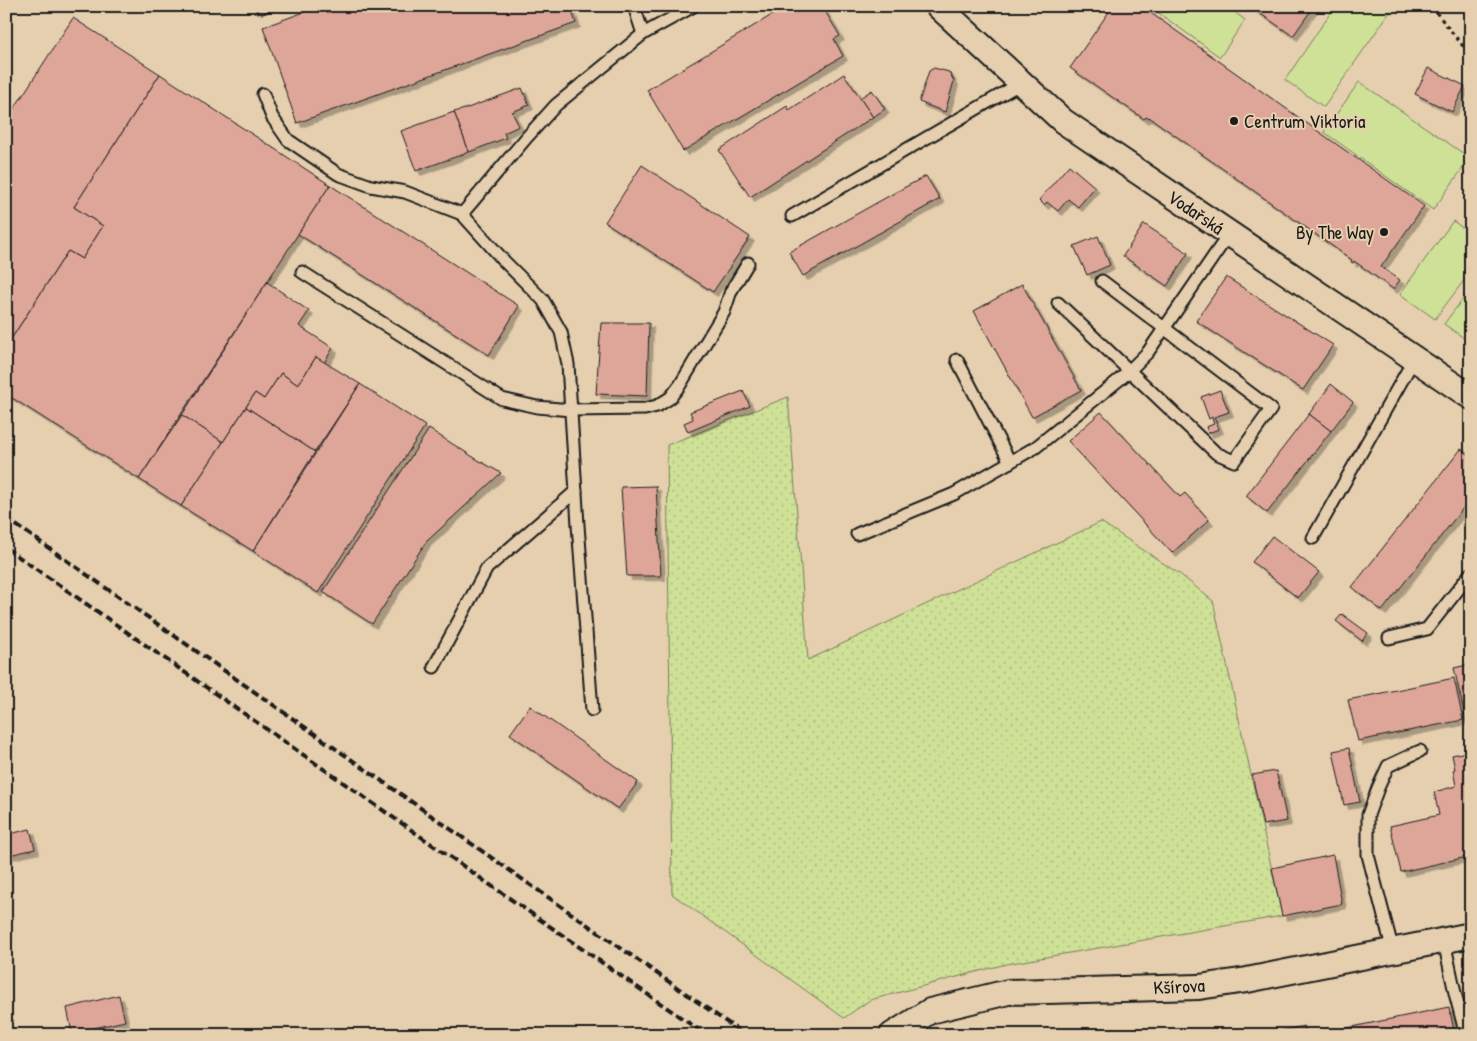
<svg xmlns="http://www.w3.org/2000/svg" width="1477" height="1041" viewBox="0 0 1477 1041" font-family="'Patrick Hand',sans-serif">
<defs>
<pattern id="grass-dots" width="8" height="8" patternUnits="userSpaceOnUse" patternTransform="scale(1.25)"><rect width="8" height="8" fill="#cee196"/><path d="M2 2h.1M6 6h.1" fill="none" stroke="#b0c081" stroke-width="1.8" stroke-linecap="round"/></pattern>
<filter id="shadow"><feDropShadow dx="4.5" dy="4.5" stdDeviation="0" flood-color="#0004"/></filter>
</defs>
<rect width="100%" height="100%" fill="#e5cfae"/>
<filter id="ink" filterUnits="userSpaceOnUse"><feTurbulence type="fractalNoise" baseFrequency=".02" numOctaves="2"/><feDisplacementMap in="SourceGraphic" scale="10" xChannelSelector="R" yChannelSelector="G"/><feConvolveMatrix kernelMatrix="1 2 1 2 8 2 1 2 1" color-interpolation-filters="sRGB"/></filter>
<g filter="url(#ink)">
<path fill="url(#grass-dots)" stroke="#757e59" d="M788,397L808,660L1101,522L1181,575L1213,601L1282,916L1006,964L870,1000L844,1018L672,894L667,445Z"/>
<g fill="#cee196" stroke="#757e59">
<path d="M1149,6H1226L1245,20L1220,57Z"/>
<path d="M1335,6H1394L1324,107L1285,80Z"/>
<path d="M1359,82L1470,158L1433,210L1324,132Z"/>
<path d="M1453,221L1471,234V271L1435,319L1400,294Z"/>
<path d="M1471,288V343L1444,324Z"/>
</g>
<g fill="#dea599" stroke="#1c1c1c" filter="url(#shadow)">
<path d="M321,6H570L576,23L297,123L263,27Z"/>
<path d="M787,6H822L840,36L834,39L843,56L683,151L647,90Z"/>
<path d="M1113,6H1141L1424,206L1381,267L1400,280L1393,289L1354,261L1353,263L1351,262L1352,260L1149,117L1148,118L1146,117L1144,119L1070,68Z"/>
<path d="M1249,6H1314L1293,36Z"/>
<path d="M73,18L160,74L74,207L103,226L82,259L68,251L6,347V121Z"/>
<path d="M934,68L949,72L954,81L945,112L919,102L929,71Z"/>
<path d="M1428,68L1465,86L1452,112L1415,94Z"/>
<path d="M160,74L330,185L139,479L6,394V347L68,251L82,259L103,226L74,207Z"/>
<path d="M844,74L873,117L750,197L719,150L787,106L789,110Z"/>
<path d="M522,88L529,105L512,112L519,126L504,133L506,138L469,152L454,112L465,109Z"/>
<path d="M872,90L885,109L873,117L860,98Z"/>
<path d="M454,112L469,152L416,171L401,131Z"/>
<path d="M642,165L750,237L713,292L605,222Z"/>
<path d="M1069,165L1095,187L1078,207L1068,199L1058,211L1047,202L1044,205L1039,200Z"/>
<path d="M926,176L940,199L803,276L789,252L896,192Z"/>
<path d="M330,185L519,306L489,355L298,234Z"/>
<path d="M1144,224L1188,253L1167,286L1123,256Z"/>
<path d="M1098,236L1110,265L1087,275L1074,246Z"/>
<path d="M1226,277L1333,345L1303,390L1196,321Z"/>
<path d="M267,282L309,311L299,326L333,348L324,363L316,357L298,385L281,373L264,399L255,393L223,442L182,415Z"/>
<path d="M1022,284L1081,390L1032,417L974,311Z"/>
<path d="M601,323H649L647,396L596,394Z"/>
<path d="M316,357L360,384L315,452L246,407L255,393L264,399L281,373L298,385Z"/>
<path d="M360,384L425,426L318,593L253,551Z"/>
<path d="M1331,384L1353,402L1331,431L1309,414Z"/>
<path d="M1220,390L1229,412L1214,417L1219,429L1208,433L1206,427L1214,424L1212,417L1209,419L1201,397Z"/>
<path d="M743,391L750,406L688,432L684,423L693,419L690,412Z"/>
<path d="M246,407L315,452L253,551L181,506Z"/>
<path d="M1101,412L1180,497L1185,493L1209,520L1172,553L1068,441Z"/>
<path d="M1309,414L1331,431L1267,513L1246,496Z"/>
<path d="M182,415L223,442L181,506L139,479Z"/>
<path d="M429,429L478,460L501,473L426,542L372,624L323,592Z"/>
<path d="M1461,449L1471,456V498L1382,611L1352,587Z"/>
<path d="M656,486L661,576H627L621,487Z"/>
<path d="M1272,536L1319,572L1298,598L1252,562Z"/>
<path d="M1342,614L1368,633L1362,641L1336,621Z"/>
<path d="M1471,664V730H1468L1454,668Z"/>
<path d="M1454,678L1463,720L1358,741L1348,700Z"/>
<path d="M530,706L638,782L618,809L510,734Z"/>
<path d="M1349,748L1360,802L1344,805L1333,751Z"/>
<path d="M1471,751V856L1401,872L1390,826L1439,815L1434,792L1456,786L1453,770L1455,769L1452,755Z"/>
<path d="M1276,771L1287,821L1263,825L1252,775Z"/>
<path d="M30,829L35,849L9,855L6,843V835Z"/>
<path d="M1333,855L1342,904L1282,916L1272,868Z"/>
<path d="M119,995L125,1021L72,1033L67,1008Z"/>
<path d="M1449,1007L1455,1035H1323V1033Z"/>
<path d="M1304,1026L1307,1035H1275V1032Z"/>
</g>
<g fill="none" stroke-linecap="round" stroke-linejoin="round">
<defs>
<g id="lane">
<path d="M634,6L643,34"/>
<path d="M262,7L264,6"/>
<path d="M263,94L272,117L288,140L338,174L371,186L405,192L462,214L505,262L543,300L561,332L568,364L578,525L592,710"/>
<path d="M462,214L527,137L556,105L643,34L692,7"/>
<path d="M792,216L1021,83"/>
<path d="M302,272L502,399L537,407L571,410L645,409L657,406L670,398L680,385L724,312L731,291L748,263"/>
<path d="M1058,303L1216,453L1234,461L1271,409L1102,281"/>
<path d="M957,360L1010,462"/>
<path d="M857,534L954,494L1036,447L1125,375L1148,352L1229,234"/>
<path d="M1313,538L1414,359"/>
<path d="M1389,638L1427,629L1471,573"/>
<path d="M434,667L487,568L576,491"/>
<path d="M1444,941L1455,993L1466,1035"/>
<path d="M1393,951L1368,855V815L1378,788L1388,766L1420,751"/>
</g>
<g id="street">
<path d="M938,6L1063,121L1471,397"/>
<path d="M892,1035L930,1011L1008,992L1199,987L1247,980L1471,935"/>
</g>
</defs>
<use href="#lane" stroke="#1c1c1c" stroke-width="15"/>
<use href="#street" stroke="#1c1c1c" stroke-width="28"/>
<path stroke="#1c1c1c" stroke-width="3" stroke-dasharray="4 4" stroke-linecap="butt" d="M1431,6L1471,56"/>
<use href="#lane" stroke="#e5cfae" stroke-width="11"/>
<use href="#street" stroke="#e5cfae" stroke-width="24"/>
<g stroke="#1c1c1c" stroke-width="4" stroke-dasharray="8 4" stroke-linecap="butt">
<path d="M6,518L745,1035"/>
<path d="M6,548L706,1035"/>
</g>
</g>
</g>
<g fill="#1c1c1c" stroke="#e5cfae" stroke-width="2">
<circle cx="1234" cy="121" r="5"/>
<circle cx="1384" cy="232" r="5"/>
</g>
<g text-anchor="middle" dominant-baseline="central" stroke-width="4" stroke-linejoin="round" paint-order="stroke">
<g font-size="19" fill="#1c1c1c" stroke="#e5cfae" text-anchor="start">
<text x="1244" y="121">Centrum Viktoria</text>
<text x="1374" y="232" text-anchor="end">By The Way</text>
</g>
<g font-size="19" fill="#1c1c1c" stroke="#e5cfae">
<text transform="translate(1196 212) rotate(34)">Vodařská</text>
<text transform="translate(1179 986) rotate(-3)">Kšírova</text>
</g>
</g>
<rect width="1477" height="1041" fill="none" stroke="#e5cfae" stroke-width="25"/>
<rect x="12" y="12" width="1452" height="1016" fill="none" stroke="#1c1c1c" stroke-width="2" filter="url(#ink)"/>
</svg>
